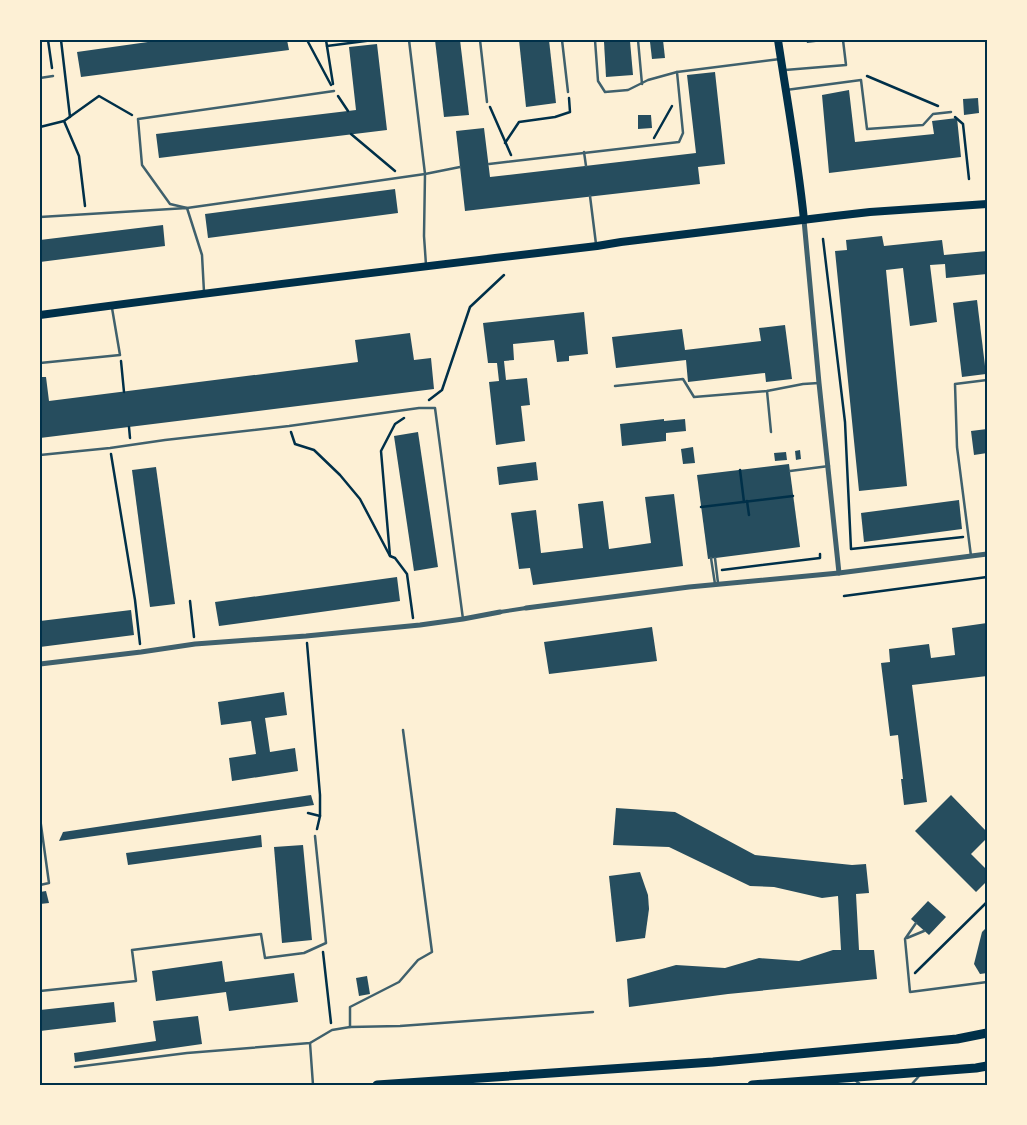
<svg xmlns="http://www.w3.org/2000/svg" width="1027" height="1125" viewBox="0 0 1027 1125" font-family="Rubik,sans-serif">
<rect width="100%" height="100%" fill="#fdf0d5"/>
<g fill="#264d5e">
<path d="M162,40H287L289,50L81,77L77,52Z"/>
<path d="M435,40H460L469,115L444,117Z"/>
<path d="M519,40H549L556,103L526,107Z"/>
<path d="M663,40L665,58L652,59L650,42Z"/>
<path d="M806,40H825V41L807,43Z"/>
<path d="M630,41L633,75L606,77L604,42Z"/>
<path d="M377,44L387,130L159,158L156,134L356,110L349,47Z"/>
<path d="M715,72L725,164L698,167L700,184L465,211L456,131L484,128L490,177L696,153L687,75Z"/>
<path d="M849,90L855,142L934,134L932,121L957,118L961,157L829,173L822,95Z"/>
<path d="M978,98L979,113L964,115L963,99Z"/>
<path d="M638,115H651L652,128L638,129Z"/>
<path d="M395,189L398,213L208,238L205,214Z"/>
<path d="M163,225L165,246L40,262V240Z"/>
<path d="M882,236L884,246L942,240L944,255L987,251V274L946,278L945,264L930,265L937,322L910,326L903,268L886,270L907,486L859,491L835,251L847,250L846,240Z"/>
<path d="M977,300L986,374L962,377L953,303Z"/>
<path d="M584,312L588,354L569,356V361L557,362L554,340L513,344L514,360L504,361L506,380L527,378L530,405L521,406L525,441L496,445L489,382L499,381L497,363H488L483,323Z"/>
<path d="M785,325L792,379L766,382L765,373L688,382L686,360L616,368L612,337L682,329L685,350L761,341L759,328Z"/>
<path d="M410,333L414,360L431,358L434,389L40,438V377H46L49,401L358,362L355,340Z"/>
<path d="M664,419V421L685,419L686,431L666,433V441L622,446L620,424Z"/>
<path d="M987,429V453L974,455L971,431Z"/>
<path d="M418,432L438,567L414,571L394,436Z"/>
<path d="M693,447L695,463L683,464L681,449Z"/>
<path d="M800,450L801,459L796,460L795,451Z"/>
<path d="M786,452L787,460L775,461L774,453Z"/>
<path d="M536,462L538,480L499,485L497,467Z"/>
<path d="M789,464L800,547L708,559L697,475Z"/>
<path d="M156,467L175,604L150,607L132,470Z"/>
<path d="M674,494L683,566L533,585L530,568L519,569L511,513L536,510L541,553L583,548L578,504L603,501L609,549L651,543L645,497Z"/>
<path d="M959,500L962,529L864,542L861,513Z"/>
<path d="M397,577L400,601L219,626L215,602Z"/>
<path d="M131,610L134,635L40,647V621Z"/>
<path d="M987,623V676L912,685L927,802L904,805L901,779H903L898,735L890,736L881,663L890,662L889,649L929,644L931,658L955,655L952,628Z"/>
<path d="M652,627L657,661L549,674L544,642Z"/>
<path d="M284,692L287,715L265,718L270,752L295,748L298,771L232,781L229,758L256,754L251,721L221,725L218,702Z"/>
<path d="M311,795L314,805L59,841L63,832Z"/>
<path d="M951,795L987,832V838L971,854L987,870V881L976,892L915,831Z"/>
<path d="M616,808L675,812L755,855L852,865L866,864L869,893L856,894L859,950H874L877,979L728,994L629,1007L627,979L676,965L725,968L759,958L799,961L833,950H841L838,896L822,898L774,887L750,886L669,847L613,845Z"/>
<path d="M261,835L262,847L128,865L126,853Z"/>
<path d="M303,845L312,940L282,943L274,847Z"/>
<path d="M640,872L648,895L649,909L645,938L616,942L609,876Z"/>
<path d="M46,891L49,903L40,904V892Z"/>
<path d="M928,901L946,917L929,935L911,919Z"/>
<path d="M987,927V973L980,974L974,964L982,932Z"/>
<path d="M222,961L225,982L294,973L298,1002L229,1011L226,992L156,1001L152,971Z"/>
<path d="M367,976L370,994L359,996L356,978Z"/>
<path d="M114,1002L116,1022L40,1031V1010Z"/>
<path d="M198,1016L202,1044L75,1062L74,1053L156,1041L153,1021Z"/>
</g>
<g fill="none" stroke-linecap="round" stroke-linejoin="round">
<g stroke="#003049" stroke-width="2.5">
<path d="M48,40L52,68"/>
<path d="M61,40L70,117"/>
<path d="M307,40L331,85"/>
<path d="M326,40L333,84"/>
<path d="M327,46L373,40"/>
<path d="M867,76L938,106"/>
<path d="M338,96L348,111"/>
<path d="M490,107L511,155"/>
<path d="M955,117L963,124L969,179"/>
<path d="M64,121L79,156L85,206"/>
<path d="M40,127L64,121L99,96L132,115"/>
<path d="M351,134L395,171"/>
<path d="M654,138L672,106"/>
<path d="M505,143L519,122L555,117L570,112L569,98"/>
<path d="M823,239L845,422L851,549L963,537"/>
<path d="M121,361L124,392"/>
<path d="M429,400L442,390L470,307L504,275"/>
<path d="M129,427L130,438"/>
<path d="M291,432L295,444L314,450L340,475L360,499L390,556L395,558L407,574L413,618"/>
<path d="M111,454L135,600L140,644"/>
<path d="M740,470L744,502"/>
<path d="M747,501L749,515"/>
<path d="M701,507L793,496"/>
<path d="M390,556L381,451L395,424L404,418"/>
<path d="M722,570L820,558V554"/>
<path d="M844,596L987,577"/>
<path d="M190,601L194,637"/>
<path d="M307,643L320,795V816L317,829"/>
<path d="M308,813L320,816"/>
<path d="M323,952L331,1023"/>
<path d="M915,973L987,902"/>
</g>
<g stroke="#3f606c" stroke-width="2.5">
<path d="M409,40L425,174L424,236L426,265"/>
<path d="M480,40L487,102"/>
<path d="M562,40L568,92"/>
<path d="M595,40L598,81L605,92L628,90L648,80L677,72"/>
<path d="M638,40L642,84"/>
<path d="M785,70L846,65L843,40"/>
<path d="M40,78L53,76"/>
<path d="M786,90L861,80L867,129L923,125L933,114L951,112"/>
<path d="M334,91L138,119L142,165L170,204L187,208L425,174L460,167"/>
<path d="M584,152L586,166"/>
<path d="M489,164L679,142L683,133L677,72L780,59"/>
<path d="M590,196L596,244"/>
<path d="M40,217L187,208L202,255L204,292"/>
<path d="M40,363L120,355L112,308"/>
<path d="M615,386L683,379L694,397L767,391L803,384L819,383"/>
<path d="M767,391L771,432"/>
<path d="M40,455L110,448L165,440L289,426L419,408H435L463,619"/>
<path d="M790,471L829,466"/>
<path d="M971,556L957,447L955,384L987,380"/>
<path d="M711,558L715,584"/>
<path d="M715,558L718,583"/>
<path d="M40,818L49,883L40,885"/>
<path d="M916,923L905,939L910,992L987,982"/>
<path d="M907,938L924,931"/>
<path d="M40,991L136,981L132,950L261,934L265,958L304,953L326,943L315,836"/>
<path d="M350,1027V1007L399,982L418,960L432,952L403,730"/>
<path d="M310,1043L313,1085"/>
<path d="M75,1067L187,1053L310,1043L332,1030L350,1027L400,1026L593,1012"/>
<path d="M855,1080L861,1085"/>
<path d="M911,1085L920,1075"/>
</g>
<path stroke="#3f606c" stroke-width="4" d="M500,612L526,608"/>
<g stroke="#3f606c" stroke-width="5">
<path d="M804,220L819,383L839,573"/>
<path d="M526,608L689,587L839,573L987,554"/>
<path d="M40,664L141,652L195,644L306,636L420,625L463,619L500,612"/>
</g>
<g stroke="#003049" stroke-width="8">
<path d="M778,40C787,100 798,160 804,220"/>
<path d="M40,315C225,290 411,268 597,246L621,242L835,216L870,212L987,204"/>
</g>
<g stroke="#003049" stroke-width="9">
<path d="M377,1085L713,1062L957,1039L987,1033"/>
<path d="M752,1085L976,1068L987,1066"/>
</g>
</g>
<rect width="1027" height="1125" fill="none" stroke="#fdf0d5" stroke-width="82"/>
<rect x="41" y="41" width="945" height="1043" fill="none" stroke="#003049" stroke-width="2"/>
</svg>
